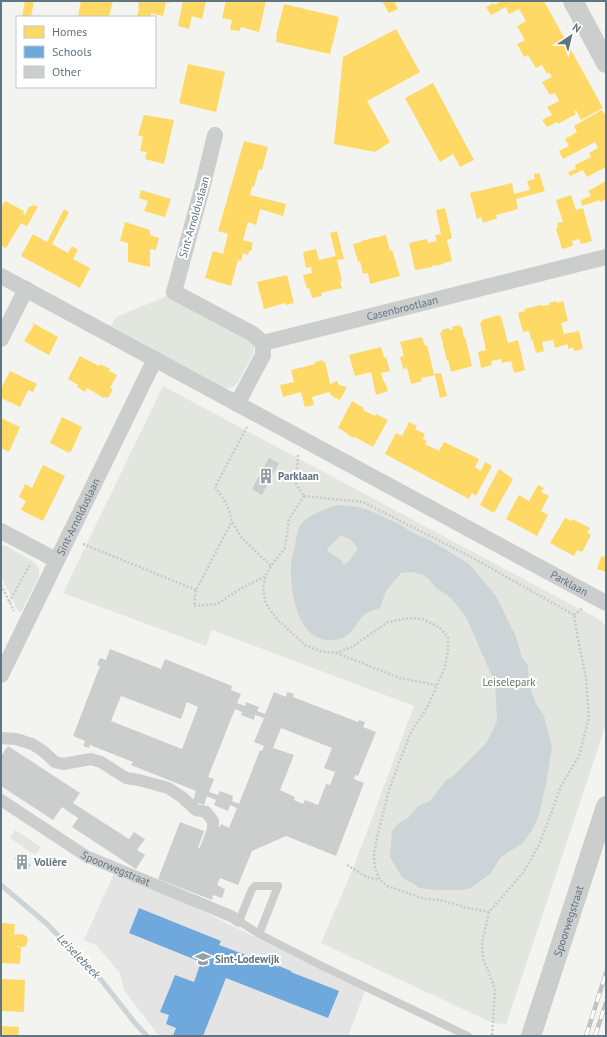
<svg xmlns="http://www.w3.org/2000/svg" width="607" height="1037" viewBox="0 0 607 1037" font-family="'PT Sans',sans-serif">
<rect width="100%" height="100%" fill="#f3f3f0"/>
<path fill="#e3e4e3" d="M116,869L365,991L348,1036H159L124,990L120,973L96,945L84,940Z"/>
<g fill="#e2e6de">
<path d="M167,296L249,338L254,345V352L238,382C234,387 230,389 223,387L111,326L116,317Z"/>
<path d="M163,386L602,621L606,629V724L506,1024L493,1023L321,943L354,866L414,706L212,630L206,646L63,593Z"/>
<path d="M1,545L6,546L34,562L39,569V577L21,612L18,611L1,576Z"/>
<path d="M15,830L41,847L35,855L10,838Z"/>
</g>
<path fill="#ccd4d7" fill-rule="evenodd" d="M337,505L351,506L366,509L399,524L413,533L430,540L469,564L496,596L516,637L522,658L528,665L529,685L536,704L544,716L552,747L546,784L539,815L532,830L523,843L501,857L490,874L471,888L462,890H436L420,888L402,877L390,857L392,831L399,823L408,818L418,806L430,801L446,780L452,777L487,742L497,721L495,683L466,617L451,598L435,587L429,579L421,574L411,572L401,573L386,591L380,608C375,610 367,612 363,616C356,623 352,635 340,639C298,649 290,594 291,564C292,558 293,552 295,546C296,539 297,529 302,523C310,514 326,509 337,505ZM340,536C349,537 354,541 358,549L349,561L344,565L341,560L327,551L328,548Z"/>
<g fill="#ffd966">
<path d="M25,1H34L31,17H22Z"/>
<path d="M81,1H113L109,17H78Z"/>
<path d="M138,1H170V3L166,2L163,16L151,13L150,17H137L139,9Z"/>
<path d="M183,1H206L202,19L192,16L189,29L178,26Z"/>
<path d="M226,1H266L259,32L241,27L240,31L230,30L232,20L222,18Z"/>
<path d="M382,1H394L398,9L389,13Z"/>
<path d="M501,1H544L603,108L581,120L576,110L574,111L576,114L558,124L557,122L547,127L542,120L552,115L547,107L559,101L555,93L550,95L542,82L552,77L549,72L547,74L542,65L536,68L528,55L524,57L517,44L525,40L517,26L526,21L519,9L509,14L506,7L491,15L486,7L494,3L495,5Z"/>
<path d="M284,4L339,17L330,54L276,42L277,37L276,36Z"/>
<path d="M396,29L420,72L367,101L390,142L375,152L334,144L343,57Z"/>
<path d="M188,64L225,72L216,112L179,103Z"/>
<path d="M433,83L474,160L460,167L453,154L440,162L405,98Z"/>
<path d="M602,110L604,114L605,113L606,115V167L587,177L583,170L570,176L568,172L576,169L575,165L591,157L589,153L598,148L595,142L563,159L559,151L569,146L565,139L577,132L574,126Z"/>
<path d="M144,115L174,120L164,164L145,159L147,152L140,151L143,137L138,135Z"/>
<path d="M244,141L268,147L262,170L259,169L254,187L252,186L250,195L286,204L283,216L260,209L256,225L248,222L243,240L253,243L251,251H249L248,255L243,253L241,261L238,260L231,286L205,278L213,251L223,254L228,234L218,231Z"/>
<path d="M539,173L545,191L516,199L518,209L496,215L497,219L495,220V219L483,223L481,217L477,219L470,193L512,183L514,194L530,190L527,181L535,179L534,174Z"/>
<path d="M606,181V199L601,202L600,200L582,206L581,200L591,196L588,191Z"/>
<path d="M141,190L171,199L165,217L144,211L148,201L139,198Z"/>
<path d="M571,195L576,210L583,208L592,241L581,244L579,239L572,241L573,246L562,249L556,228L558,227L557,223L563,222L556,200Z"/>
<path d="M5,201L24,211L23,214L25,215L29,207L34,205L38,207L27,226L21,223L6,248L1,246V208Z"/>
<path d="M445,208L452,238L447,240L452,261L443,263V264L435,266V265L432,266V267L415,270L409,243L427,239L428,243L437,241L435,235L441,234L436,210Z"/>
<path d="M64,209L69,212L52,244L68,253L72,246L78,250L73,259L90,268L80,288L21,256L33,234L47,242Z"/>
<path d="M125,222L150,230V235L159,238L156,250L150,249V267L128,262V243L120,241Z"/>
<path d="M337,231L344,259L337,260L342,281H340L342,288L321,293L322,296L312,298L309,288L307,289L303,275L312,273L311,267L306,268L303,252L316,249L319,260L336,256L330,233Z"/>
<path d="M386,235L390,251L392,250L400,276L370,284L368,273L363,274L360,261L358,262L353,244L361,242V241Z"/>
<path d="M287,275L294,303L286,305L285,303L264,309L257,282Z"/>
<path d="M556,301L557,303L563,301L568,321L561,323L564,334L579,331L583,349L574,351L573,347L568,349V344L555,348L553,340L542,342L544,351L536,353L532,339L531,340L529,331L523,332L518,313L525,311L524,309L541,305L542,306L550,305L549,303Z"/>
<path d="M499,315L500,317L501,316L508,343L518,340L525,370L514,373L511,361L502,363L501,359L491,361L492,365L481,368L478,352L486,350L480,322H482V320Z"/>
<path d="M33,323L58,337L49,355L24,341L34,325L32,324Z"/>
<path d="M460,325V327H462L464,337H465L472,366L451,372L448,360L447,361L440,332H442V330L449,328V330L453,329L452,327Z"/>
<path d="M422,337L425,346L427,345L434,374L441,373L447,396L440,398L435,375L421,378L422,381L411,384L407,368L403,369L400,357L404,356L400,342Z"/>
<path d="M381,347L384,358L386,357L390,371L381,373L384,383L385,382L388,391L376,395L371,372L355,376L349,355Z"/>
<path d="M80,356L99,366L100,364L110,369L109,371L117,375L110,388L113,389L108,398L105,397L104,398L87,388L85,392L77,387L78,385L68,379Z"/>
<path d="M322,360L323,362L325,361L330,384L337,381L339,385L347,387L340,400L332,396L329,392L312,397L314,405L305,407L301,392L283,397L280,385L294,382L291,370L315,364V362Z"/>
<path d="M10,371L37,384L33,392L28,390L20,407L1,398V389Z"/>
<path d="M352,401L364,408L363,410L375,416L376,414L388,420L373,447L353,436V438L347,434V433L338,428Z"/>
<path d="M62,417L82,427L71,452L69,451V453L50,443Z"/>
<path d="M1,418L20,427L9,452L1,448Z"/>
<path d="M409,422L417,426L415,429L425,434L423,439L427,441L425,444L439,451L444,442L479,459L475,467L481,471L485,462L492,466L476,496L472,493L469,499L385,454L396,433L402,436Z"/>
<path d="M43,465L65,476L43,521L21,510L26,501L19,497L25,484L32,488Z"/>
<path d="M499,469L513,479L494,513L480,505Z"/>
<path d="M538,485L544,488L541,492L549,496L541,511L548,515L537,536L506,519L519,495L529,501Z"/>
<path d="M565,518L571,521L572,519L590,528L587,533L591,535L582,552L577,550L574,556L550,543Z"/>
<path d="M601,556L606,557V572L597,569Z"/>
<path d="M1,923L15,924L14,935L23,934L27,937L28,941L26,946L23,947L17,946V947H21L20,964L1,963Z"/>
<path d="M1,979L25,980L24,1012L1,1011Z"/>
<path d="M1,1026L19,1027L18,1036H1Z"/>
</g>
<path fill="#6fa8dc" d="M139,908L221,941L219,945L278,967L279,966L291,971V972L339,991L328,1018L226,978L203,1036H173L176,1028L166,1024L169,1015L160,1012L175,975L194,982L201,962L129,933Z"/>
<g fill="none" stroke-linecap="round" stroke-linejoin="round">
<path stroke="#ccd4d7" stroke-width="5" d="M1,885L46,923L98,976L135,1023L147,1036"/>
</g>
<g fill="#cccece" fill-rule="evenodd">
<path d="M269,458L279,463L262,495L252,489Z"/>
<path d="M110,649L161,669L165,659L232,686L231,690L241,694L237,703L245,706L246,702L259,707L257,711L265,714L274,692L286,697L287,692L294,694L293,697L358,722L359,720L365,722L363,727L376,732L358,776L355,775L354,779L364,783L336,856L286,836L252,851L238,885L220,878L217,885L225,889L222,898L213,895L212,900L158,879L180,822L204,831L198,848L210,852L221,824L229,828L237,808L230,805L228,811L214,805L216,800L207,796L204,805L193,801L196,791L131,765L133,762L90,745L89,748L83,746L85,741L73,736L100,666L97,665L100,658L106,660ZM121,696L181,719L187,702L198,707L182,749L111,721ZM235,709L242,712L241,715L254,720L255,715L264,718L254,742L264,746L262,751L260,750L239,804L232,801L233,796L220,791L218,795L209,792L214,779L208,777ZM281,728L332,748L324,768L335,772L330,785L326,784L318,805L305,800L303,804L294,800L295,797L280,790L294,755L273,748Z"/>
<path d="M8,746L80,793L73,803L129,839L134,832L145,839L137,850L145,855L136,869L72,827L78,818L62,807L53,820L1,786V756Z"/>
<path d="M17,855L31,865L28,869L14,859Z"/>
</g>
<g fill="none" stroke-linecap="round" stroke-linejoin="round">
<g stroke="#c9caca" stroke-width="2.5" stroke-dasharray="2 2" stroke-linecap="butt">
<path d="M247,427L215,487L223,498L229,510L232,522L242,538L271,566"/>
<path d="M298,455L296,484L304,496"/>
<path d="M304,496L363,502L473,558L574,615L578,639L586,678L589,717L579,756L561,786L540,843L523,873L489,912L468,908L440,900L425,899L387,886L380,880L375,868L374,855L377,837L389,790L410,734L428,706L445,667L448,649V637L439,627L423,619L409,618L388,622L352,647L336,653L320,651L305,645L277,619L266,604L263,588L266,575L271,566L285,548L289,519Z"/>
<path d="M231,523L196,590L194,606L217,604L240,589L266,576"/>
<path d="M83,544L196,590"/>
<path d="M1,585L14,611"/>
<path d="M9,602L30,565"/>
<path d="M574,615L583,608"/>
<path d="M336,653L400,678L436,685"/>
<path d="M347,865L367,877L379,880"/>
<path d="M489,912L482,942L483,958L495,989L492,1036"/>
</g>
<path stroke="#cccdcd" stroke-width="8" d="M259,934L278,886H255L252,889L239,921L259,934L324,967L468,1036"/>
<g stroke="#cccdcd" stroke-width="12">
<path d="M1,738L16,739L32,744L43,751L55,762L63,764L91,759L101,762L126,778L139,780L168,788L182,797L196,810L206,812L213,821V830L205,851"/>
<path id="s1" d="M1,800L86,856L231,916L239,921"/>
</g>
<g stroke="#cccdcd" stroke-width="16">
<path d="M215,135L203,185L174,292L253,334L263,343"/>
<path id="s2" d="M1,276L606,603"/>
<path d="M1,339L26,289"/>
<path id="s3" d="M237,404L263,355V343L606,257"/>
<path d="M1,531L56,560"/>
<path id="s4" d="M1,675L155,359"/>
</g>
<g stroke="#cccdcd" stroke-width="20">
<path d="M573,1L606,63"/>
<path id="s5" d="M531,1036L606,806"/>
</g>
<defs>
<g id="rail">
<path d="M586,1036L606,973"/>
<path d="M595,1036L606,1003"/>
</g>
</defs>
<use href="#rail" stroke="#c1c2c2" stroke-width="4.5"/>
<use href="#rail" stroke="#fff" stroke-width="3" stroke-dasharray="9" stroke-linecap="butt"/>
</g>
<defs>
<symbol id="building-bare" viewBox="-9 -9 18 18"><path d="M-4-6H4V6H1V3H-1V6H-4ZM-2.5-4.3h1.7v1.8h-1.7ZM.8-4.3h1.7v1.8H.8ZM-2.5-1h1.7V.8h-1.7ZM.8-1h1.7V.8H.8Z" fill="#94a0a8" stroke="#fff" stroke-width="2.5" paint-order="stroke"/></symbol>
<symbol id="school-bare" viewBox="-9 -9 18 18"><path d="M0-5L7-2L0 1L-7-2ZM-4 1L0 2.5L4 1V4Q0 6-4 4Z" fill="#94a0a8" stroke="#fff" stroke-width="2.5" paint-order="stroke"/></symbol>
</defs>
<g fill-rule="evenodd">
<use href="#building-bare" x="255" y="465" width="22" height="22"/>
<use href="#building-bare" x="11" y="851" width="22" height="22"/>
<use href="#school-bare" x="192" y="948" width="22" height="22"/>
</g>
<g text-anchor="middle" dominant-baseline="central" stroke-width="4" stroke-linejoin="round" paint-order="stroke">
<g font-size="11" fill="#617482" stroke="#fff">
<text transform="translate(194 217) rotate(-74)">Sint-Arnolduslaan</text>
<text stroke="none"><textPath href="#s3" startOffset="211">Casenbrootlaan</textPath></text>
<text stroke="none"><textPath href="#s4" startOffset="176">Sint-Arnolduslaan</textPath></text>
<text stroke="none"><textPath href="#s2" startOffset="646">Parklaan</textPath></text>
<text stroke="none"><textPath href="#s1" startOffset="134">Spoorwegstraat</textPath></text>
<text stroke="none"><textPath href="#s5" startOffset="121">Spoorwegstraat</textPath></text>
</g>
<g font-size="11" font-weight="bold" fill="#617482" stroke="#fff" text-anchor="start">
<text x="278" y="476">Parklaan</text>
<text x="34" y="862">Volière</text>
<text x="215" y="959">Sint-Lodewijk</text>
</g>
<g font-size="11" fill="#657960" stroke="#fff">
<text x="509" y="682">Leiselepark</text>
</g>
<g font-size="12" font-style="italic" fill="#5c7780" stroke="#fff">
<text transform="translate(79 956) rotate(46)">Leiselebeek</text>
</g>
</g>
<rect width="607" height="1037" fill="none" stroke="#617482" stroke-width="4"/>
<rect x="16" y="16" width="140" height="72" fill="#ffffff" stroke="#c0c7cd"/>
<rect x="24" y="26" width="20" height="12" fill="#ffd966" stroke="#c0c7cd"/>
<text x="52" y="36" font-size="12" fill="#617482">Homes</text>
<rect x="24" y="46" width="20" height="12" fill="#6fa8dc" stroke="#c0c7cd"/>
<text x="52" y="56" font-size="12" fill="#617482">Schools</text>
<rect x="24" y="66" width="20" height="12" fill="#cccece" stroke="#c0c7cd"/>
<text x="52" y="76" font-size="12" fill="#617482">Other</text>
<g transform="translate(571 36) rotate(35)" stroke="#ffffff" stroke-width="3" paint-order="stroke">
<path d="M0-3L7 15L0 10L-7 15Z" fill="#617482"/>
<text y="-6" font-size="11" font-weight="bold" text-anchor="middle" fill="#617482">N</text>
</g>
</svg>
